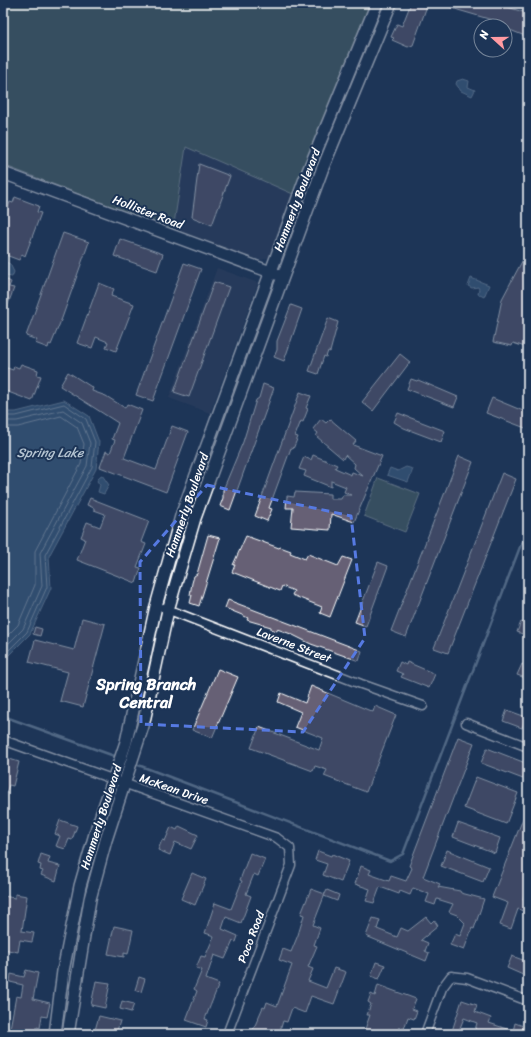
<svg xmlns="http://www.w3.org/2000/svg" width="531" height="1037" viewBox="0 0 531 1037" font-family="Sriracha,sans-serif">
<rect width="100%" height="100%" fill="#1d3557"/>
<filter id="ink" filterUnits="userSpaceOnUse"><feTurbulence type="fractalNoise" baseFrequency=".025" numOctaves="2"/><feDisplacementMap in="SourceGraphic" scale="8" xChannelSelector="R" yChannelSelector="G"/><feConvolveMatrix kernelMatrix="1 2 1 2 8 2 1 2 1" color-interpolation-filters="sRGB"/></filter>
<g filter="url(#ink)">
<g fill="#334260">
<path d="M186,147L293,194L269,257L262,260L237,254L173,230Z"/>
<path d="M217,268L258,283L210,413L169,398Z"/>
</g>
<g fill="#556e6b" stroke="#aab6b5">
<path d="M3,3H371L293,194L186,147L173,230L3,165Z"/>
<path d="M378,478L420,494L405,532L364,516Z"/>
</g>
<g fill="#466b8d" stroke="#90a6bb">
<path d="M463,79L469,81L468,87L475,90L472,96L461,91L456,84L457,81Z"/>
<path d="M4,261L10,264L14,272L12,277L7,276L3,266Z"/>
<path d="M471,278L489,285L484,297L478,294L479,289L478,287L472,288L468,286Z"/>
<path d="M64,400L89,416L99,442L96,469L49,556L51,588L30,634L3,661V412H16Z"/>
<path d="M390,468L398,471L406,467L413,469L408,482L387,475Z"/>
<path d="M102,475L109,485L104,494L98,492L100,485L97,481L100,476Z"/>
</g>
<g fill="none" stroke-linecap="round" stroke-linejoin="round">
<g stroke="#b5c4d1" stroke-width="1">
<path d="M3,416H16L64,404L86,419L95,442L92,467L45,555L47,587L27,632L3,656"/>
<path d="M3,421H17L63,410L82,423L90,443L87,466L40,553L42,586L23,629L3,649"/>
<path d="M3,427H18L61,416L77,427L84,444L81,464L35,551V585L18,625L3,640"/>
</g>
<g stroke="#90a6bb" stroke-width="2.5">
<path d="M3,716L117,757"/>
<path d="M133,763L390,861L403,854L528,526"/>
</g>
</g>
<g fill="#666175" stroke="#fff">
<path d="M411,3H428L413,45L408,47L392,40L394,38L391,37L397,24L402,26Z"/>
<path d="M440,3H495L523,12L528,3V29L525,36L505,28V26H498L499,22L458,10Z"/>
<path d="M199,164L230,176L212,225L192,217Z"/>
<path d="M15,197L39,206L37,212L41,213L25,256L22,254L19,260L3,254V220L10,202L13,203Z"/>
<path d="M63,233L89,242L62,318L51,345L49,344L48,348L35,343L37,340L26,336Z"/>
<path d="M120,239L163,254L157,271L114,256Z"/>
<path d="M528,250V348L513,343L512,346L493,342L502,299Z"/>
<path d="M184,263L201,269L153,401L136,395Z"/>
<path d="M3,278L11,282L9,287L14,288L4,315Z"/>
<path d="M214,282L229,287L189,397L174,392Z"/>
<path d="M99,283L114,289L111,296L134,304L116,351L106,347L108,342L96,337L92,348L77,343Z"/>
<path d="M291,305L302,309L284,361L274,357L277,350V341Z"/>
<path d="M328,318L338,322L330,352L328,351L326,357L324,356L318,374L309,371Z"/>
<path d="M400,354L410,362L373,411L362,402Z"/>
<path d="M21,364L38,370L37,375L41,376L32,401L3,390L4,367L13,370L14,366L19,368Z"/>
<path d="M68,372L93,388L92,391L106,396L125,408L127,404L142,410L124,458L156,470L172,426L188,432L166,492L100,467L106,451L110,453L115,440L112,439L118,423L60,386Z"/>
<path d="M411,379L417,381L418,380L458,397L454,407L407,389Z"/>
<path d="M263,384L274,388L230,510L220,506L223,498V490L243,442L256,400L259,398Z"/>
<path d="M300,392L311,396L306,408L308,409L303,422L301,421L295,436L298,437L293,449L291,448L269,508L272,509L267,521L255,516Z"/>
<path d="M492,398L528,413V429L486,413Z"/>
<path d="M398,413L445,431L441,442L404,428L394,422Z"/>
<path d="M321,419L326,423L330,419L356,441L353,445L382,456L354,522L331,514L330,530L291,527L293,508H286L287,496L294,497L295,492L330,494V499H341L343,495H351L344,492L346,487L331,481V487L304,476L306,471L299,469L304,457L311,460L313,455L337,465L335,468L351,475L352,472L363,476L354,468L355,464L345,455L343,459L316,436L318,433L313,429Z"/>
<path d="M459,456L473,462L406,637L391,631Z"/>
<path d="M502,473L516,479L448,653L434,648Z"/>
<path d="M90,498L149,521L141,542L146,544L137,567L141,568L136,583L77,560L85,539L81,537L87,522L100,527L105,514L94,510V508L87,505Z"/>
<path d="M208,535L220,538L199,606L190,603L192,595H190L192,583L194,576L197,574Z"/>
<path d="M246,536L279,548L280,547L291,551L290,553L305,559L308,554L338,566L343,557L352,560L330,617L320,613L322,607L292,595L294,591L282,586L280,591L232,572L235,565H233Z"/>
<path d="M378,562L388,566L366,626L355,622Z"/>
<path d="M228,600L362,651L359,661L311,644L291,634L277,629V631L271,629V627L247,620L248,618L242,615L225,608Z"/>
<path d="M82,618L105,624L83,707L60,701L68,672L29,662L35,640L74,650Z"/>
<path d="M521,622L528,625V636L517,632Z"/>
<path d="M35,627L42,629L40,636L33,634Z"/>
<path d="M400,662L406,665L407,662L435,674L429,688L401,677L403,674L396,671Z"/>
<path d="M522,664L528,666V679L517,675Z"/>
<path d="M218,669L238,677L212,738L192,730Z"/>
<path d="M311,686L373,712L375,706L396,715L366,792L324,776L327,770L315,766L313,771L251,748L259,727L319,750L323,738L295,727L301,712L278,702L281,693L305,703Z"/>
<path d="M507,710L526,717L522,728L503,721Z"/>
<path d="M458,737L474,743L423,877L440,884L438,887L460,891L461,893L484,899L474,929L472,928L464,950L450,945L455,934L460,936L465,923L457,915L449,912L453,904L437,899L435,905L426,902L429,894L413,888L410,895L400,891L399,894L380,887L374,903L366,901L370,889L355,884L361,866L371,870L369,874L389,881L391,876L406,881L412,868L409,866Z"/>
<path d="M487,748L528,764L523,779L481,763Z"/>
<path d="M3,757L19,762L13,786L9,785L4,798Z"/>
<path d="M476,777L518,793L506,824L464,808Z"/>
<path d="M528,806V886L523,899L528,901V913L518,909L511,929L500,925L508,903L492,897Z"/>
<path d="M60,820L77,826L72,840L69,839L65,849L56,846L60,836L55,834Z"/>
<path d="M458,823L500,838L495,853L453,837Z"/>
<path d="M179,826L198,835L191,849L175,842L170,855L158,850L162,840L165,841L171,827L177,830Z"/>
<path d="M447,850L489,867L483,882L441,866Z"/>
<path d="M318,851L331,856L332,854L349,861L341,882L323,875L327,864L315,860Z"/>
<path d="M250,853L265,859L258,876L254,874L246,894L251,896L241,923L226,917L222,929L238,936L236,942L233,941L225,959L214,955L206,979L219,984L205,1019L208,1020L206,1027L186,1020L197,991L194,989L202,970L196,968L201,956L205,957L214,936L205,933L215,903L231,909L242,881L240,880Z"/>
<path d="M41,854L50,857L48,863L60,866L56,881L41,875L43,871L40,870L41,865L38,864Z"/>
<path d="M192,873L206,879L195,905L181,899Z"/>
<path d="M311,889L325,894L313,925L320,928L314,945L317,946L308,967L313,969L308,981L326,988L334,968L346,972L334,1004L311,996L305,1013L292,1008L287,1022L283,1021L279,1034H257V1032L253,1030L263,1007L265,1008L267,1002L277,1006L292,965L279,960L283,949L291,952L298,935L304,915L301,914Z"/>
<path d="M327,890L339,895L337,901L324,896Z"/>
<path d="M15,894L27,896L22,931L34,933L32,942L20,940L18,952L3,949V896L15,898Z"/>
<path d="M426,917L431,923L434,920L438,926L421,940L428,943L425,951L429,953L426,961L366,936L373,918L380,920L377,929L397,937L401,928L408,931Z"/>
<path d="M114,926L133,930L128,954L124,953V957L108,954Z"/>
<path d="M512,956L528,962L523,975L507,968Z"/>
<path d="M376,962L385,965L379,979L371,976Z"/>
<path d="M26,970L38,973L33,999L50,1003L47,1017L42,1016L40,1028L37,1027L36,1032L30,1031V1034H9L16,996L21,997L23,985L10,982L11,974L24,977Z"/>
<path d="M139,977L145,979L141,992L135,990Z"/>
<path d="M96,981L110,983L105,1008L91,1005Z"/>
<path d="M378,985L416,999L412,1009L417,1011L414,1019L408,1017L404,1029L400,1027L398,1034H369L364,1032L370,1015H367L371,1004L368,1002L371,994L375,996Z"/>
<path d="M462,1000L477,1005L475,1012L491,1018L489,1023L513,1031L515,1023L526,1027L523,1034H487L475,1030L477,1023L464,1018L458,1033L452,1031Z"/>
<path d="M122,1001L134,1004L131,1012L120,1009Z"/>
<path d="M99,1016L120,1021L116,1034L95,1030Z"/>
</g>
<g fill="none" stroke-linecap="round" stroke-linejoin="round">
<defs>
<g id="street">
<path d="M164,608L361,684L423,706"/>
<path d="M466,723L528,747"/>
<path d="M3,740L277,838L290,848L291,865L227,1034"/>
<path d="M425,1034L442,988L451,976L467,978L528,1001"/>
</g>
<g id="secondary">
<path d="M3,173L276,274"/>
<path d="M55,1034L63,971L80,886L97,827L126,742L156,606L181,516L306,176L377,3"/>
<path d="M68,1034L90,899L106,840L143,726L168,610L195,518L322,170L391,3"/>
</g>
</defs>
<use href="#street" stroke="#fff" stroke-width="11"/>
<use href="#secondary" stroke="#fff" stroke-width="14"/>
<use href="#street" stroke="#1d3557" stroke-width="8"/>
<use href="#secondary" stroke="#1d3557" stroke-width="11"/>
</g>
</g>
<path d="M0 0H531V1037H0ZM207,485L351,516L365,638L303,732L141,724L140,562Z" fill="#1d3557" fill-opacity=".55" fill-rule="evenodd"/>
<path fill="none" stroke="#567ae2" stroke-width="3" stroke-dasharray="8 5" stroke-linejoin="round" d="M207,485L351,516L365,638L303,732L141,724L140,562Z"/>
<g text-anchor="middle" dominant-baseline="central" stroke-width="4" stroke-linejoin="round" paint-order="stroke">
<g font-size="12" fill="#fff" stroke="#1d3557">
<text transform="translate(297 200) rotate(-69)">Hammerly Boulevard</text>
<text transform="translate(148 212) rotate(21)">Hollister Road</text>
<text transform="translate(187 505) rotate(-71)">Hammerly Boulevard</text>
<text transform="translate(294 645) rotate(21)">Laverne Street</text>
<text transform="translate(174 789) rotate(19)">McKean Drive</text>
<text transform="translate(101 817) rotate(-72)">Hammerly Boulevard</text>
<text transform="translate(251 937) rotate(-69)">Poco Road</text>
</g>
<g font-size="13" font-style="italic" fill="#b5c4d1" stroke="#1d3557">
<text x="50" y="452">Spring Lake</text>
</g>
<g font-size="16" font-weight="bold" fill="#fff" stroke="#1d3557">
<text x="146" y="684">Spring Branch<tspan x="146" dy="18">Central</tspan></text>
</g>
</g>
<rect width="531" height="1037" fill="none" stroke="#1d3557" stroke-width="16"/>
<rect x="8" y="8" width="515" height="1021" fill="none" stroke="#fff" stroke-width="1.5" filter="url(#ink)"/>
<g transform="translate(493 38) rotate(291)"><circle r="19" fill="#1d3557" stroke="#77869a"/>
<path d="M0-3L7 15L0 10L-7 15Z" fill="#ff9aa2"/>
<text y="-6" font-size="11" font-weight="bold" text-anchor="middle" fill="#ffffff">N</text>
</g>
</svg>
